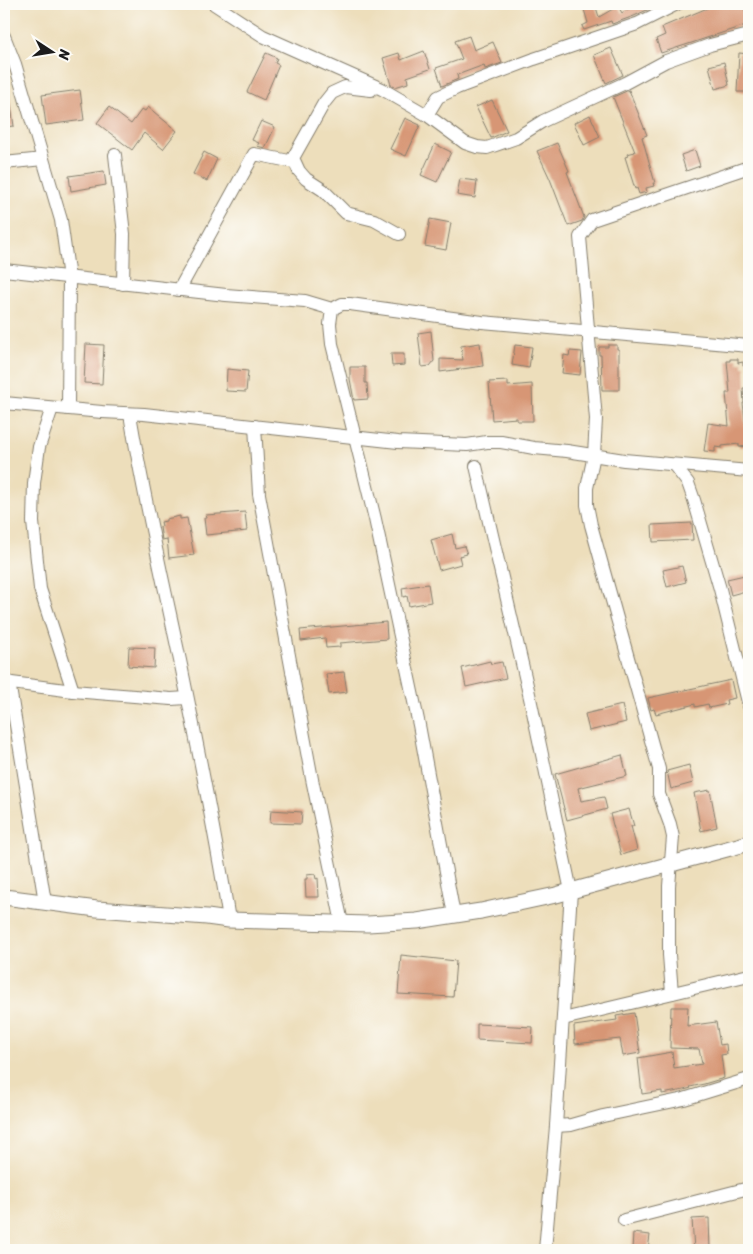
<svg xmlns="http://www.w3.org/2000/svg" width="753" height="1254" viewBox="0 0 753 1254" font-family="Sriracha,sans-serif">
<rect width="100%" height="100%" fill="#fdfcf7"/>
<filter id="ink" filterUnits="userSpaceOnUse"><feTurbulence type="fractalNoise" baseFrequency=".02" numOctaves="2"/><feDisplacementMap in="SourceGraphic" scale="10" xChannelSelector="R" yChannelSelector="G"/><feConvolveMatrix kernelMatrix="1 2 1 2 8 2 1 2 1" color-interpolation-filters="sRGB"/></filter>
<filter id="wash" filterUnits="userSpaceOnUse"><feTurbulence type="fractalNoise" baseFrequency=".0096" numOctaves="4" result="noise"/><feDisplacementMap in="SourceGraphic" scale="20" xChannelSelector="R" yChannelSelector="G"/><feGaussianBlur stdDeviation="1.12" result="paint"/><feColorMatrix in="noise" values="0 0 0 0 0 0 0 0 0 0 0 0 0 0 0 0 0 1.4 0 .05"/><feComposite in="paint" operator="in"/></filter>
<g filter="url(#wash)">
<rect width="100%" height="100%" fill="#eddebb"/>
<g id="blocks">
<g fill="#d79675">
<path d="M590,4H595L599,17L618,6L622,13L636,4H645L649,9L634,16L612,24L611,21L584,30L582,26L588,23L583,6Z"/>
<path d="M717,4H743L749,24L661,53L656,39L665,35L662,27Z"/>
<path d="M469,36L474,50L493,42L502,63L485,69L484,65L457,75L458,79L442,86L436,68L462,59L455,41Z"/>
<path d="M611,48L623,75L606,83L594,55Z"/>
<path d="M424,51L430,69L407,77L408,83L395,87L391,85L383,58L399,53L401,60Z"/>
<path d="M266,53L277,58L275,63L279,65L264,100L247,92Z"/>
<path d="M739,53L749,54V92H737Z"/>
<path d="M724,62L729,85L715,89L709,66Z"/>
<path d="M80,90L84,120L46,125L42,95Z"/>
<path d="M629,90L647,135L642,137L655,183H653L654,186L646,188L647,192L639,194L637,188L635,189L625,157L628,156L627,154L635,152L613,97Z"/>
<path d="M4,93H9L14,126L4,127Z"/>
<path d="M492,100L507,131L491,138L476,107Z"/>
<path d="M109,107L131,124L142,109L145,111L148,107L177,131L163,149L144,133L132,150L97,123Z"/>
<path d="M590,115L600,137L584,145L574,123Z"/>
<path d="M405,118L420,125L406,156L390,149Z"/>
<path d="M261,121L275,127L265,148L257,146L259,143L252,140Z"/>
<path d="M557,143L569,171L567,172L584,217L582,221L568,226L550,179L537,151Z"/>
<path d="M435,144L451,152L437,182L421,175Z"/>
<path d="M695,150L700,166L686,171L681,155Z"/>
<path d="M204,152L217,159L207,181L193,174Z"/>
<path d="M104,171L106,185L71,191L69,176Z"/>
<path d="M460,179L477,181L475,198L457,195Z"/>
<path d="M430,219L451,223L446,250L425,246Z"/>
<path d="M431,331L434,361L430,366L422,367L418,333Z"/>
<path d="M480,343L483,366L440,372V359L463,360L461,346Z"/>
<path d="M86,344L104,345L102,384L84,383Z"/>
<path d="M515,345L532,347L529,368L512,365Z"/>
<path d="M608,345H617V349H619V390H602L601,355H599V347H608Z"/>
<path d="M570,351L582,352L580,375L562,373L564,355L569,356Z"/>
<path d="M391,354H404V365L392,366Z"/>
<path d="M730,359H738V363L743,362V366H745L746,388H743L744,403H743L748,446L739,447V444L722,446V448L715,447V452L704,451L708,423L729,426L726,393H730L727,361H730Z"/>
<path d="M350,367H365V383H367L368,399L354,400L350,379Z"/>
<path d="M227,369L248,371L246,392L226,391Z"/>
<path d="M508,381V386L532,384L533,421H517V418L492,420L489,382Z"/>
<path d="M245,512L247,531L206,535L204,518H207L206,515Z"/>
<path d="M180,516V519L187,518L194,555L169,558L167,539L162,540L160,527L162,526L161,522L166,521V519Z"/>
<path d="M692,523L693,540L653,542L652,525Z"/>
<path d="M452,534L455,548L464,546L467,554L459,556L461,564L439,570L431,540Z"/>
<path d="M682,566L686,582L667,587L663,570Z"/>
<path d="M749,574V590L731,595L727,579Z"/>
<path d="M428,584L431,602L409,606L407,596L403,597L402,588Z"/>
<path d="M386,622L387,639L340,643V647L326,648L325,638L301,641L300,630Z"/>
<path d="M129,647L155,648L154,668L128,666Z"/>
<path d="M490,661L491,664L502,662L506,678L466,687L462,668Z"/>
<path d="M344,672L347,692L329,694L326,674Z"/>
<path d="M731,680L735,698L726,700L727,704L709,708L708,704L695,707V704L656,714L654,709L651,710L648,698Z"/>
<path d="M622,705L626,722L589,731L585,714Z"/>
<path d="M622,755L627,776L578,788L581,801L604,797L607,809L567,820L555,774Z"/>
<path d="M689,765L693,783L671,789L667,771Z"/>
<path d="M710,790L717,827L701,831L694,793Z"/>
<path d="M629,809L634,826H631L637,850L621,855L610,814Z"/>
<path d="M271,810L302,812L301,824L270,823Z"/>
<path d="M315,874L316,879L318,878L319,897H306L305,879H307V875Z"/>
<path d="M401,955L456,961L453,997L398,994Z"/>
<path d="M671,1007H688L687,1026L716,1022L720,1045L726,1044L727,1054L721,1055L724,1078L704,1084L690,1087L691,1088L684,1090L662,1094V1091L642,1094L638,1058L672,1052L674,1068L702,1064L699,1049L670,1048Z"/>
<path d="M634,1013L640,1053L623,1056L620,1039L575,1044L574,1026L617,1020L616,1016Z"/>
<path d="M477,1024L533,1027L532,1043L477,1040Z"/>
<path d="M709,1218L710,1250H694L692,1219Z"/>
<path d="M633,1233L650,1235L648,1250H632Z"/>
</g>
</g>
</g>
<g filter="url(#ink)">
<use href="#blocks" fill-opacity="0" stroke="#847d6c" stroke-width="1"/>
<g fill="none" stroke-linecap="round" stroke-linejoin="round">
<defs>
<g id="minor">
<path d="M214,4L263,36L382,89L427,115L465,143L477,147L487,148L516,138L543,121L625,83L666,61L710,45L749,35"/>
<path d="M4,36L15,64L61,220L69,278L68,409"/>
<path d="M371,90L345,87L332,93L324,103L293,158L299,171L306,179L323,190L346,213L374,220L399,234"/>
<path d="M427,115L438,97L457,88L534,59L637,24L677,4"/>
<path d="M115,155L124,234L123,284"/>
<path d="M4,163L43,159"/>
<path d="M4,270L226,295L305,301L332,309L330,324L332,344L375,519L419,725L454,915"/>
<path d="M179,290L254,154L294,162"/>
<path d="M332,309L342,304H350L482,322L749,346"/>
<path d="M4,403L102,412L144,414L398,442L467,445L487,442H501L534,448L567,451L624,460L749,471"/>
<path d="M52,408L39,447L34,483L33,522L40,589L73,691"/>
<path d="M130,414C144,500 164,584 182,670C199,753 216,836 229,920"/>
<path d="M255,426L259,494L312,779L342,923"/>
<path d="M674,465L688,483L694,500L720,589L749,706"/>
<path d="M476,466L530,698L571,891L556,1126L571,1125L603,1116L684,1099L749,1079"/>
<path d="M4,682L73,691L171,699L187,698"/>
<path d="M9,682L45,902"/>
<path d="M672,993L669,955V886L673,837L670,824L659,794V769L591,525L587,505V488L594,455L596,419L580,237L592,220L749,167"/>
<path d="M563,1019L749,975"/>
<path d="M624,1220L749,1188"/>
<path d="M545,1250L556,1126"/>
</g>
<path id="tertiary" d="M4,897L97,909L207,917L229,920L368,924L417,921L481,911L556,895L749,843"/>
</defs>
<use href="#minor" stroke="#847d6c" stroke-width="14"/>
<use href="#tertiary" stroke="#847d6c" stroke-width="17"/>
<use href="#minor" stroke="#fff" stroke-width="12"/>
<use href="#tertiary" stroke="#fff" stroke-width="15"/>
</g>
</g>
<rect width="753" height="1254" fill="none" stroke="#fdfcf7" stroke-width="20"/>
<g transform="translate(52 52) rotate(102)" stroke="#fdfcf7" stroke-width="4" paint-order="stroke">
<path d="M0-4L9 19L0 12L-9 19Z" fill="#1c1c1c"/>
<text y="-8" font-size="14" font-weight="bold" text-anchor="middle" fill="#1c1c1c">N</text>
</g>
</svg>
